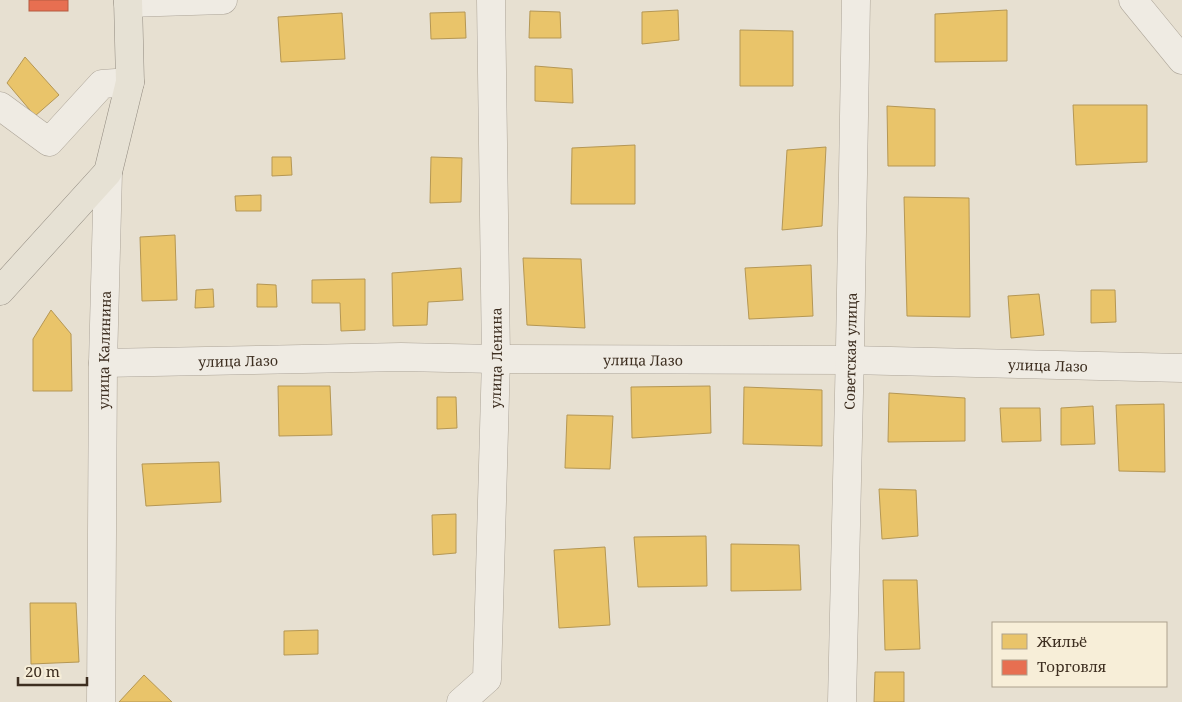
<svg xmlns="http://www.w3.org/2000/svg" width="1182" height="702" viewBox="0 0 1182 702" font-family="'Noto Serif',serif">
<rect width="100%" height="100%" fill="#e7e0d1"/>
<g fill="#e9c46a" stroke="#b59754">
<path d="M678,10L679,40L642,44V12Z"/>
<path d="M1007,10V61L935,62V14Z"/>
<path d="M530,11L560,12L561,38H529Z"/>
<path d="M465,12L466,38L431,39L430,13Z"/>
<path d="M342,13L345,59L281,62L278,17Z"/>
<path d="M740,30L793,31V86H740Z"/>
<path d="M25,57L59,95L35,116L7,83Z"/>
<path d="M535,66L572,69L573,103L535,101Z"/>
<path d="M1073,105H1147V162L1076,165Z"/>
<path d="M887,106L935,109V166H888Z"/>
<path d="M635,145V204H571L572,148Z"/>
<path d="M826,147L822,226L782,230L787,150Z"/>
<path d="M272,157H291L292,175L272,176Z"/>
<path d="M431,157L462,158L461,202L430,203Z"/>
<path d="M261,195V211H236L235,196Z"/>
<path d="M904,197L969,198L970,317L907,316Z"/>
<path d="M175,235L177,300L142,301L140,237Z"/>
<path d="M523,258L581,259L585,328L527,325Z"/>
<path d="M811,265L813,316L749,319L745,268Z"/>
<path d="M461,268L463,300L428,302L427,325L393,326L392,273Z"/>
<path d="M365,279V330L341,331L340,303H312V280Z"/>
<path d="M257,284L276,285L277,307H257Z"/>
<path d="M213,289L214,307L195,308L196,290Z"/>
<path d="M1091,290H1115L1116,322L1091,323Z"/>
<path d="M1039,294L1044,335L1011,338L1008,296Z"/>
<path d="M51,310L71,334L72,391H33V339Z"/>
<path d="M278,386H330L332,435L279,436Z"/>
<path d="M710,386L711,433L632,438L631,387Z"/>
<path d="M744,387L822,390V446L743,444Z"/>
<path d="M889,393L965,398V441L888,442Z"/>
<path d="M437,397H456L457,428L437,429Z"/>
<path d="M1164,404L1165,472L1119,471L1116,405Z"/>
<path d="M1093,406L1095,444L1061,445V408Z"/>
<path d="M1000,408H1040L1041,441L1002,442Z"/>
<path d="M567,415L613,416L610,469L565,468Z"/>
<path d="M219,462L221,502L146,506L142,464Z"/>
<path d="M879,489L916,490L918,536L882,539Z"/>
<path d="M456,514V553L433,555L432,515Z"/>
<path d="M706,536L707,586L638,587L634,537Z"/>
<path d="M731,544L799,545L801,590L731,591Z"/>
<path d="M605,547L610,625L559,628L554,550Z"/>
<path d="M883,580H917L920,649L885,650Z"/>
<path d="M30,603H76L79,662L31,664Z"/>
<path d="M318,630V654L284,655V631Z"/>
<path d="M875,672H904V702H874Z"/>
<path d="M144,675L172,702H119Z"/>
</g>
<rect fill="#e76f51" stroke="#b45c42" x="29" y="0" width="39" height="11"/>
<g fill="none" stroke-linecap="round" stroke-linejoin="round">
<defs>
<g id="minor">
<path d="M1133,0L1182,60"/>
<path d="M128,3L223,0"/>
<path d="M0,106L49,142L102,84L130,82"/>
<path id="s1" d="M103,363L401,357L496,359L849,360L1182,368"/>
<path id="s2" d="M101,702L103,363L108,172"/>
<path id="s3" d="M461,702L487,679L496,359L491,0"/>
<path id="s4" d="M842,702L850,349L856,0"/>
</g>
<path id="major" d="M0,291L108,172L130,82L128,0"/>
</defs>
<use href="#minor" stroke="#ada599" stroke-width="29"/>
<use href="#major" stroke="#928b80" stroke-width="29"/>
<use href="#minor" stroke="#efebe3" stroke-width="28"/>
<use href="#major" stroke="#e6e1d4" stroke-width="28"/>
</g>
<g text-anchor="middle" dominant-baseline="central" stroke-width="5" stroke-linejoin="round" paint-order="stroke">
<g font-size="14" fill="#3d2e20" stroke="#f7eed8">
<text stroke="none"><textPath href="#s2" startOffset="352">улица Калинина</textPath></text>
<text stroke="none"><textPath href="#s4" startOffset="351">Советская улица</textPath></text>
<text stroke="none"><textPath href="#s3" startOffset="356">улица Ленина</textPath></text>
<text stroke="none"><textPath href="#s1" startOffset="135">улица Лазо</textPath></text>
<text stroke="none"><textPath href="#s1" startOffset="540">улица Лазо</textPath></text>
<text stroke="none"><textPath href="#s1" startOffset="945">улица Лазо</textPath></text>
</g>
</g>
<rect x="992" y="622" width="175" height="65" fill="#f7eed8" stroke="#ada18e"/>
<rect x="1002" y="634" width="25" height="15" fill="#e9c46a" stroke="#ada18e"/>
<text x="1037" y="647" font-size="15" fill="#3d2e20">Жильё</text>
<rect x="1002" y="660" width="25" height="15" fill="#e76f51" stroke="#ada18e"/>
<text x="1037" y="672" font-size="15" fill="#3d2e20">Торговля</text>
<path d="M18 677v8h69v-8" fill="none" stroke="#3d2e20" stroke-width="2.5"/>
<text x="25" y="677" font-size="15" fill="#3d2e20" stroke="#f7eed8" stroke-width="4" paint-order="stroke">20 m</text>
</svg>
